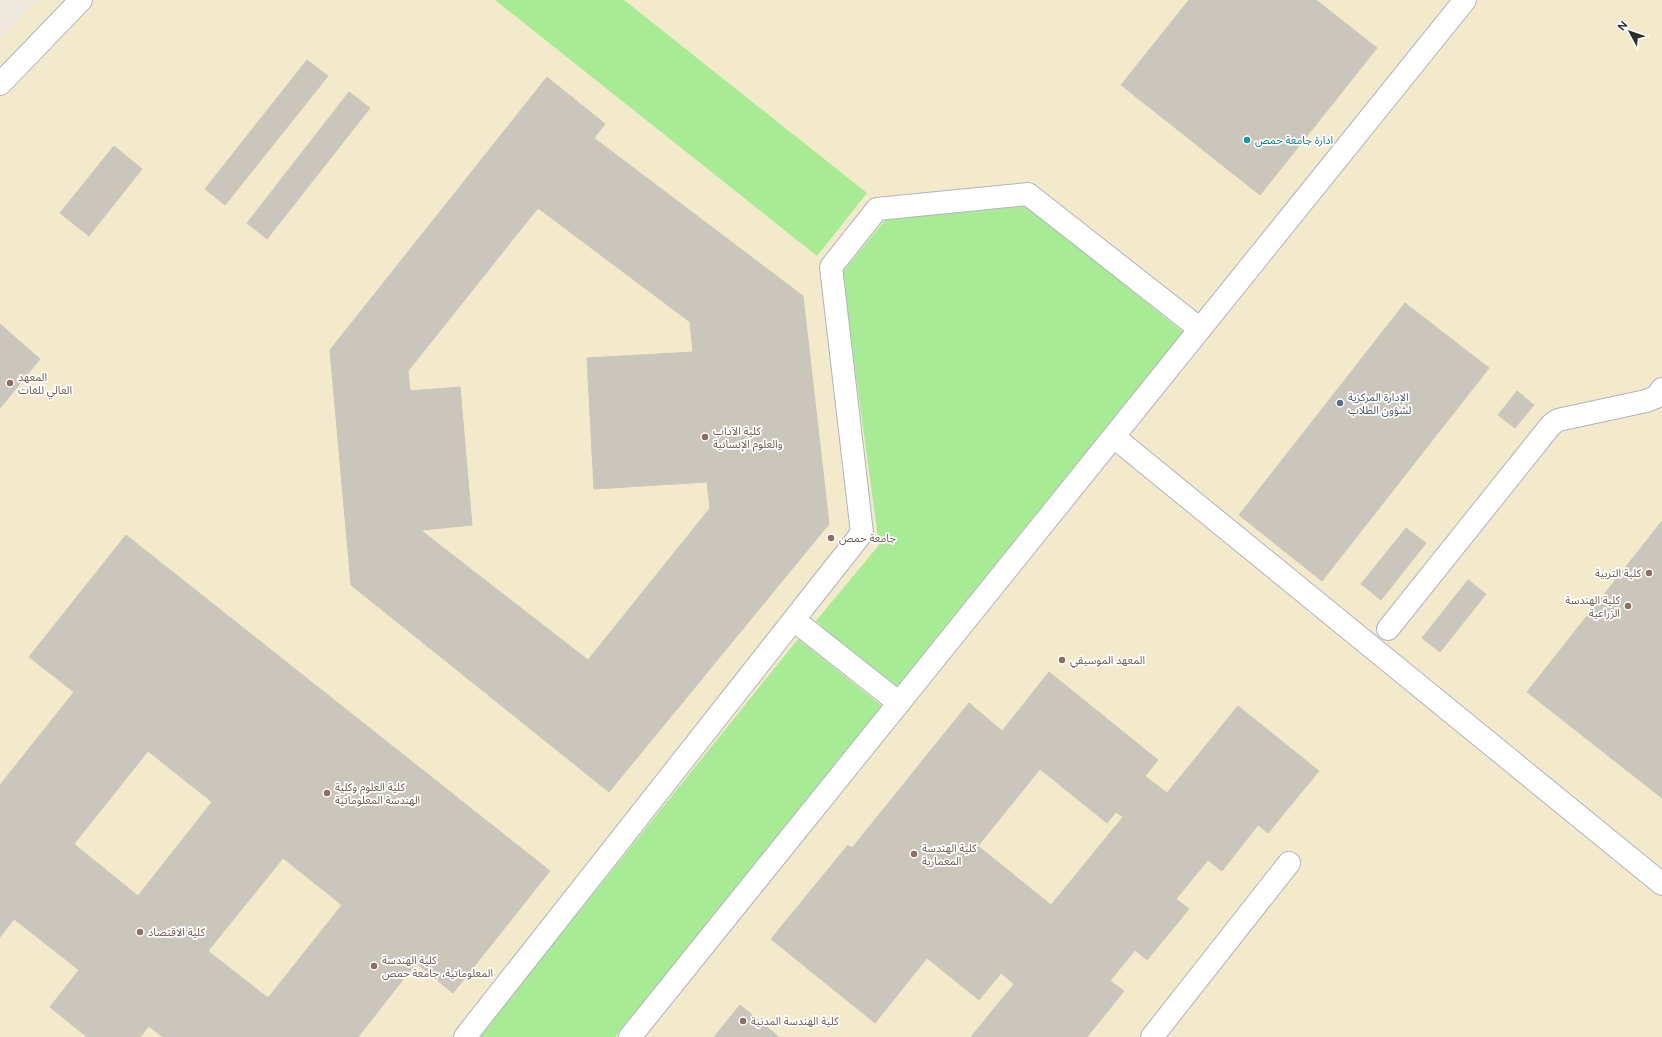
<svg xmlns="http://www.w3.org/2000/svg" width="1662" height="1037" viewBox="0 0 1662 1037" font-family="Figtree,'Noto Sans Arabic',sans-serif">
<rect width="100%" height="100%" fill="#efe9dd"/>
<path fill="#f2eacb" d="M38,0H1662V1037H0V39Z"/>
<g fill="#a7eb94">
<path d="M495,0H624L867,193L817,256Z"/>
<path d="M1028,206L1183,332L893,691L816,621L879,545L842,273L885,220Z"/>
<path d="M798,639L882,706L615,1037H478Z"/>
</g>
<g fill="#cac6bc" stroke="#cbc6b6" fill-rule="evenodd">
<path d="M1189,0H1316L1377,48L1260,195L1121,85Z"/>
<path d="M307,60L328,76L225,205L205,189Z"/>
<path d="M547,77L605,124L594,138L803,296L829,524L609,792L351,585L330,350ZM538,208L690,322L693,352L587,358L594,489L707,482L710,508L588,660L423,532L422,530L472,525L460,387L410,391L408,371Z"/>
<path d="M349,92L370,108L267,239L247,223Z"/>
<path d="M114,146L142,169L89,236L60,213Z"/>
<path d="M1405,303L1489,368L1322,581L1239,515Z"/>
<path d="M0,324L40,359L0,408Z"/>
<path d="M1517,391L1534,405L1515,428L1498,415Z"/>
<path d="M1662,521V798L1527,692Z"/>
<path d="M1406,528L1426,543L1381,600L1361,584Z"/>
<path d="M126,535L550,871L453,993L416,963L358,1037H163L149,1026L140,1037H87L50,1007L79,970L14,919L0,937V785L74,692L29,657ZM148,751L212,802L138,896L74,844ZM283,858L342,905L268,998L208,951Z"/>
<path d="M1468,580L1486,594L1440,652L1422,638Z"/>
<path d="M1049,672L1158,760L1145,776L1167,793L1238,706L1319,771L1268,833L1258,825L1222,871L1208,860L1176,899L1189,909L1147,960L1135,950L1110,981L1124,991L1087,1037H971L1014,984L1001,973L979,1000L927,958L875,1023L771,939L848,845L852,848L969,703L1002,731ZM1040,769L1107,823L1116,812L1123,817L1051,905L978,846Z"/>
<path d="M740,1005L779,1037H714Z"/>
</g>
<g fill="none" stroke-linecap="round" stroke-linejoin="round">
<defs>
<g id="minor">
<path d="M0,84L81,0"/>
<path d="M1114,437L1662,884"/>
<path d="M794,620L899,703"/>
<path d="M1388,629L1551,425L1558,420L1646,401L1656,397L1662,389"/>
<path d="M465,1037L862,533L831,267L877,209L1028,194L1200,329"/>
<path d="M630,1037L1465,0"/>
<path d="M1152,1037L1289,863"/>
</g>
</defs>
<use href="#minor" stroke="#b1b2c1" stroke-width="24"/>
<use href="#minor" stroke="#fff" stroke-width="22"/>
</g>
<circle fill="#0f9aa8" stroke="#fff" stroke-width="1.5" cx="1247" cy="140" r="4"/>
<g fill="#8d6e63" stroke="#fff" stroke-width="1.5">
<circle cx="10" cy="383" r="4"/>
<circle cx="705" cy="437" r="4"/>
<circle cx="831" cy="538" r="4"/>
<circle cx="1649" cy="573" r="4"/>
<circle cx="1628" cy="606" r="4"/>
<circle cx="1062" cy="660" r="4"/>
<circle cx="327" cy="793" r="4"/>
<circle cx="914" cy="854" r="4"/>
<circle cx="140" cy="932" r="4"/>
<circle cx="374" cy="966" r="4"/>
<circle cx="743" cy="1021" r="4"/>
</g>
<circle fill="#5c6f8a" stroke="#fff" stroke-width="1.5" cx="1340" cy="403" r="4"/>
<g text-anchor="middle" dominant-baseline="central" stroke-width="3.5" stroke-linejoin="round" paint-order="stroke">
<g font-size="11" fill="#0d838f" stroke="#fff" text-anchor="start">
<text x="1255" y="140">ادارة جامعة حمص</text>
</g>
<g font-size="11" fill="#785e54" stroke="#fff" text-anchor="start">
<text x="18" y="377">المعهد<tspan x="18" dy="13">العالي للغات</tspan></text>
<text x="713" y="431">كلية الآداب<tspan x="713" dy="13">والعلوم الإنسانية</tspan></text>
<text x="839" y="538">جامعة حمص</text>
<text x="1641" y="573" text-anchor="end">كلية التربية</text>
<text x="1620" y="600" text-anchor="end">كلية الهندسة<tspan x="1620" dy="13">الزراعية</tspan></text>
<text x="1070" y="660">المعهد الموسيقي</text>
<text x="335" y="787">كلية العلوم وكلية<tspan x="335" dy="13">الهندسة المعلوماتية</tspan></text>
<text x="922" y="848">كلية الهندسة<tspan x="922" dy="13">المعمارية</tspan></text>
<text x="148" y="932">كلية الاقتصاد</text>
<text x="382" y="960">كلية الهندسة<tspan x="382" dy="13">المعلوماتية، جامعة حمص</tspan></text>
<text x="751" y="1021">كلية الهندسة المدنية</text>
</g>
<g font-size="11" fill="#4e5e75" stroke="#fff" text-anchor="start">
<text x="1348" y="397">الإدارة المركزية<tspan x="1348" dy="13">لشؤون الطلاب</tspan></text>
</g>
</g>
<g transform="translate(1630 32) rotate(310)" stroke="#ffffff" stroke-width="3" paint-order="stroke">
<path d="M0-3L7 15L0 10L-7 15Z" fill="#2c2c2c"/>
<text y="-6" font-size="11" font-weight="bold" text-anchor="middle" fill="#2c2c2c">N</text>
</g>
</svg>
